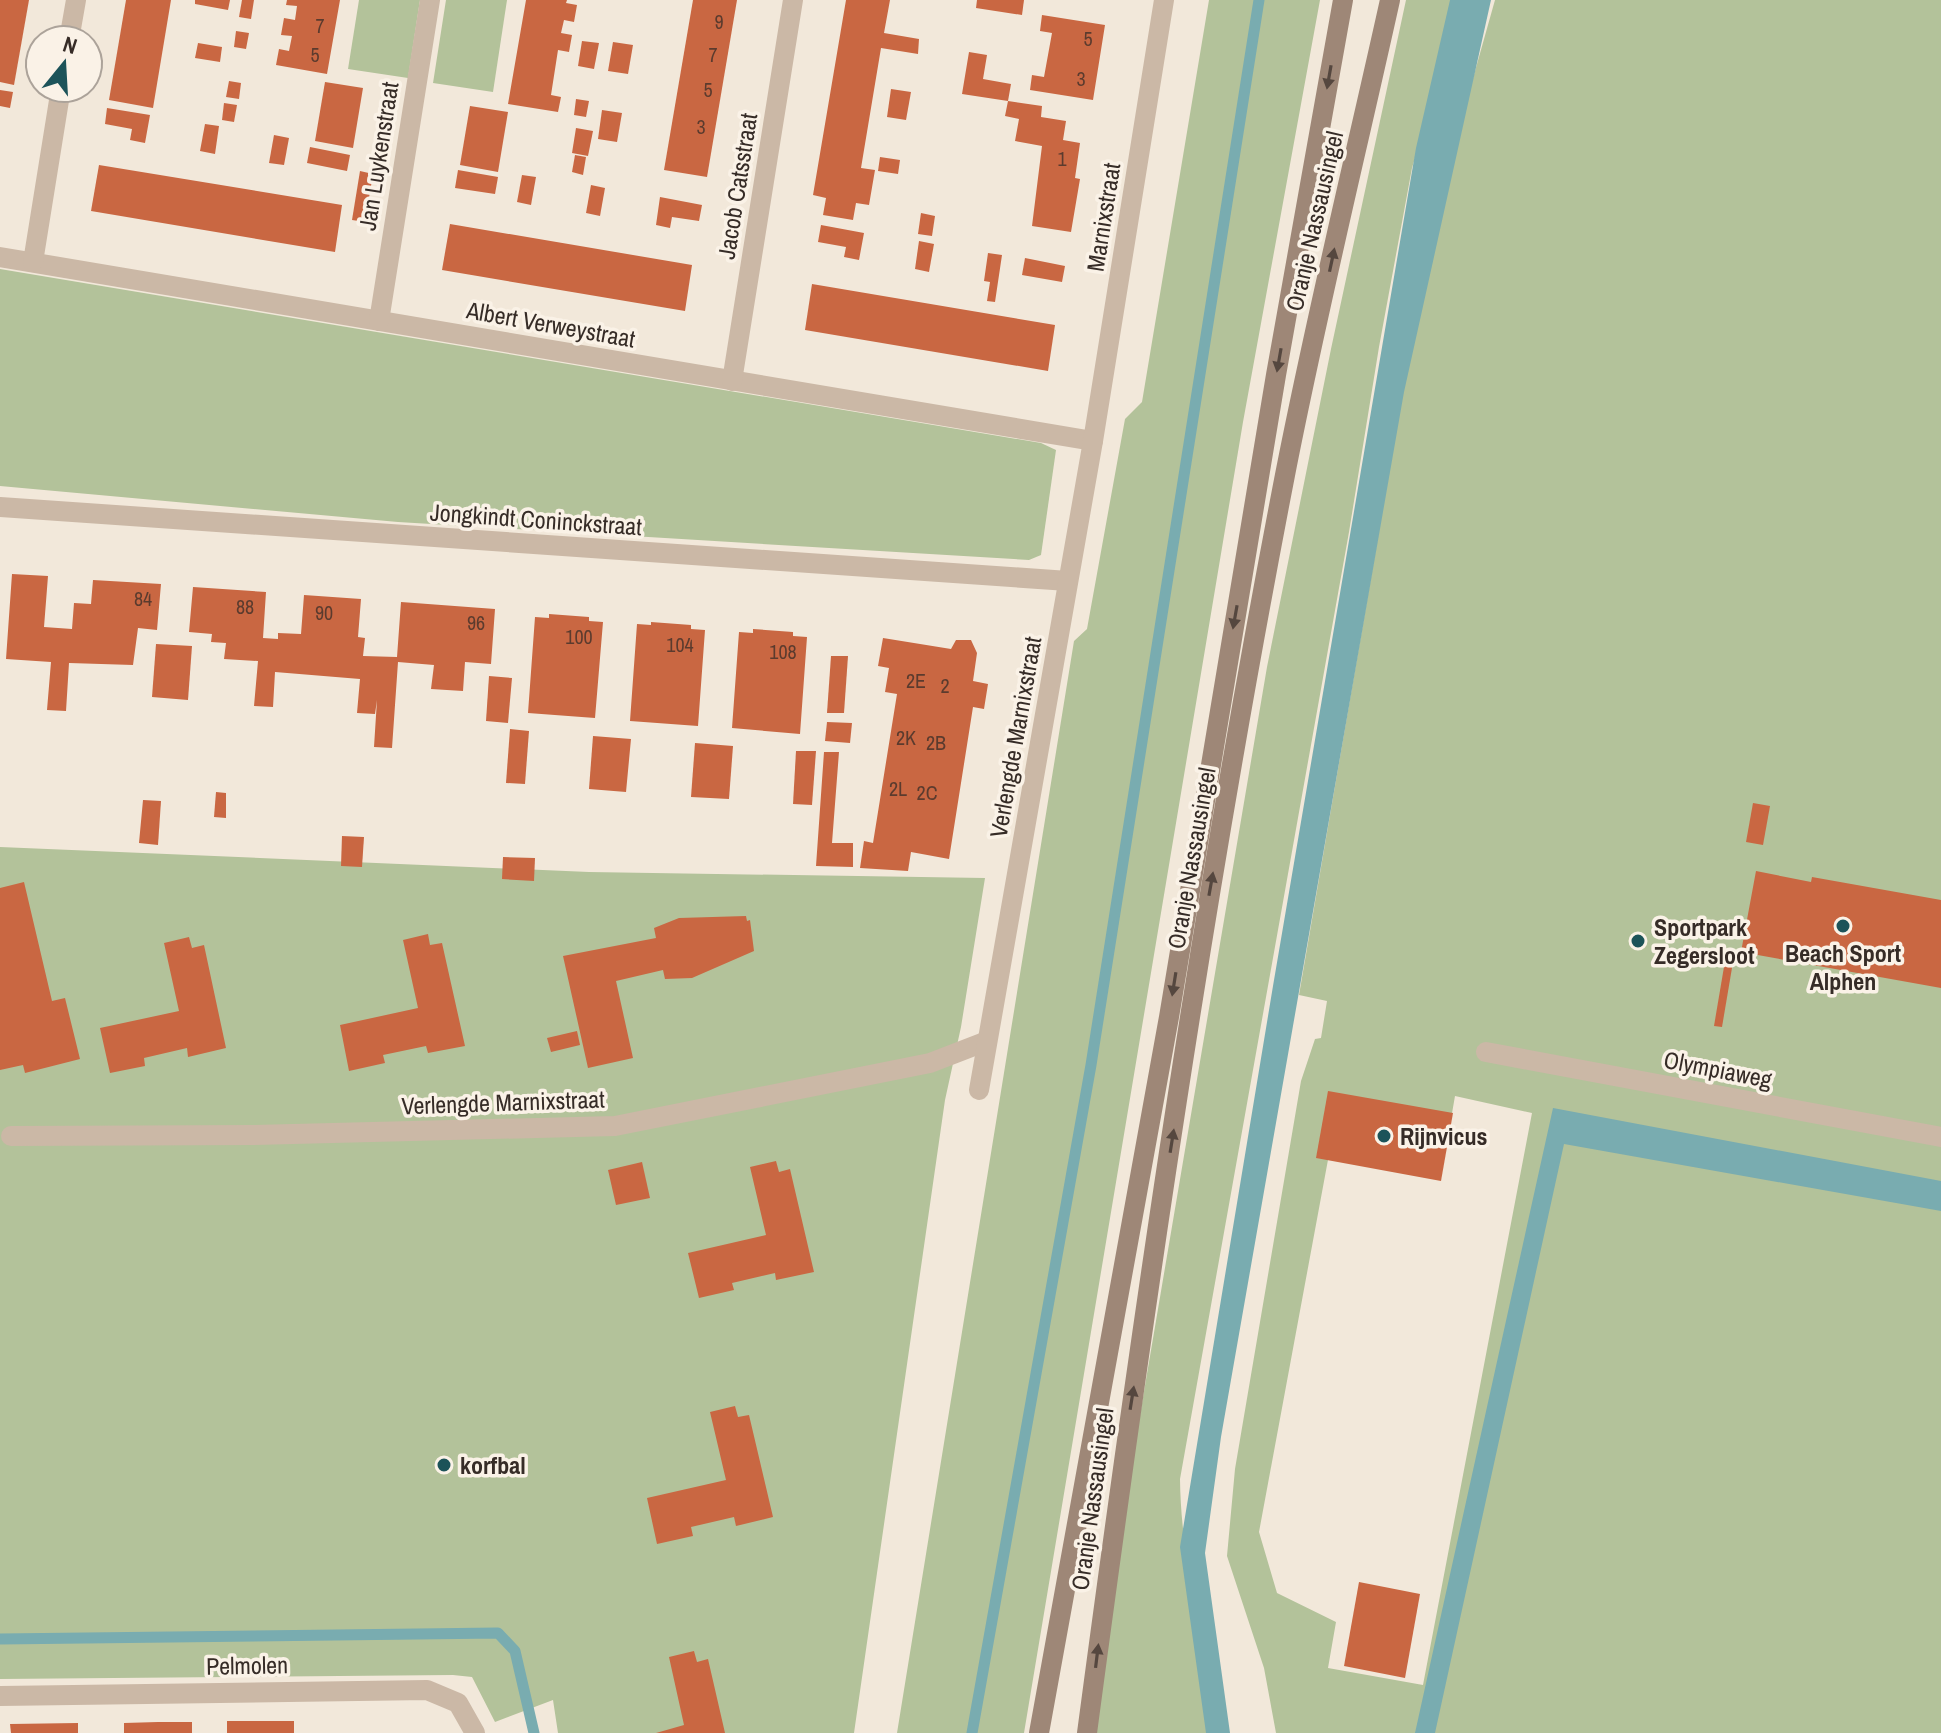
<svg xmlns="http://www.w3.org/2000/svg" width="1941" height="1733" viewBox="0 0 1941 1733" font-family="'Archivo Narrow',sans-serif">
<rect width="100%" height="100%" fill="#f2e8da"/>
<g fill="#b3c29a" fill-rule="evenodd">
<path d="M359,0H420L408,78L348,69Z"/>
<path d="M446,0H507L493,92L433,83Z"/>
<path d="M1209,0H1320L1243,422L1024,1733H897L1074,641L1087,629L1125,419L1142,402Z"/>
<path d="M1406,0H1461L1412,168L1379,347L1349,532L1180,1479C1181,1565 1205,1650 1226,1733H1086L1267,667L1331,349Z"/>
<path d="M1495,0H1941V1733H1276L1264,1668L1227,1556L1235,1469L1301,1081L1315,1039L1321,1038L1327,1001L1299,995L1411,345L1459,128ZM1340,1095L1451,1119L1455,1096L1532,1113L1423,1685L1328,1668L1336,1622L1277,1593L1259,1532Z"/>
<path d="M0,269L1041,443L1056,450L1041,555L1029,560L398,522L0,486Z"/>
<path d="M0,847L589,872L985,878L961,1027L945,1100L854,1733H558L553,1700L495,1722L472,1677L453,1675L0,1679Z"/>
</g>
<g fill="#79acb0">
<path d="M1450,0H1491L1404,392L1221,1437L1205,1553L1230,1733H1206L1180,1547L1273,986L1416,148Z"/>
<path d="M1553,1108L1941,1181V1211L1564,1144L1435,1733H1415Z"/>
</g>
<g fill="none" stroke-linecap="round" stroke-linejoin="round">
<g stroke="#79acb0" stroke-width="11">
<path d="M0,1639L498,1633L515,1651L534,1733"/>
<path d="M972,1733L1091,1065L1259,0"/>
</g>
</g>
<g fill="#c96742">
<path d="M0,0H29L14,85L0,82Z"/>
<path d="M126,0H171L153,108L109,100Z"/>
<path d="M195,0H230L228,10L195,4Z"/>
<path d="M242,0H254L251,19L239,17Z"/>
<path d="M287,0H340L327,74L276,65L279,49L289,51L292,36L281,35L284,18L295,20L297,6L286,5Z"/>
<path d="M526,0H567L566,3L577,5L574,22L564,20L561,33L572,35L569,52L558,50L551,95L561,97L558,112L508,104Z"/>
<path d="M693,0H737L707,177L664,170Z"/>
<path d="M846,0H890L884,33L919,39L918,54L881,48L861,168L875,170L869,205L856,203L853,220L823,215L826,198L813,195Z"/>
<path d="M977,0H1024L1022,15L976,8Z"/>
<path d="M1042,15L1105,25L1093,100L1030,90L1032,75L1044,77L1052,33L1040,31Z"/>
<path d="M236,31L249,33L246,49L234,47Z"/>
<path d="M582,41L599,43L594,69L578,66Z"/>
<path d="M613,42L633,45L628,74L608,71Z"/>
<path d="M198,43L222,47L220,62L195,58Z"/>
<path d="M969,52L987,55L983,79L1011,84L1008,101L962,94Z"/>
<path d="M229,81L241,83L239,99L226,97Z"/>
<path d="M325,82L363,88L353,148L315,141Z"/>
<path d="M891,89L911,92L906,120L887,117Z"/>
<path d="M0,90L13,92L10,108L0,106Z"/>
<path d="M576,99L589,101L586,117L574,115Z"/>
<path d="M1008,101L1042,106L1041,117L1066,121L1063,140L1080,143L1075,178L1080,179L1071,232L1032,226L1042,146L1015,141L1019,119L1005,116Z"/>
<path d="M224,103L237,105L234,122L222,120Z"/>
<path d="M470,106L508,112L498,172L460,165Z"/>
<path d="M107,108L150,115L145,143L130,140L132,129L105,124Z"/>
<path d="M602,110L622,113L617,142L598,139Z"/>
<path d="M205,124L219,126L215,154L200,151Z"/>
<path d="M576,128L593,131L588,156L572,153Z"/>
<path d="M274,135L289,138L284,165L269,163Z"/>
<path d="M310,147L350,155L347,171L307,163Z"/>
<path d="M575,155L586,157L583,175L572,172Z"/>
<path d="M880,157L900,160L898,174L878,171Z"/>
<path d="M99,165L342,205L335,252L91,211Z"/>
<path d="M458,170L498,177L495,194L455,188Z"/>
<path d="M360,171L373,174L365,222L352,220Z"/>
<path d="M522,175L536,177L531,205L517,202Z"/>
<path d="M591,185L605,188L600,216L586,213Z"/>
<path d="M660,197L702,205L699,221L672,217L670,228L656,225Z"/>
<path d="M921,213L935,216L932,236L918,234Z"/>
<path d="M450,224L692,265L685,311L442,270Z"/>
<path d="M821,225L864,233L859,260L844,257L846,247L818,242Z"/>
<path d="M919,241L934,244L929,272L915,269Z"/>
<path d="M988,253L1002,255L995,302L987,301L990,282L984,281Z"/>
<path d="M1025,258L1065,266L1062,282L1022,275Z"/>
<path d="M812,284L1055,325L1048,371L805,330Z"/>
<path d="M12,574L48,576L44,627L72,629L74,603L91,604L93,580L161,584L157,630L138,628L133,665L69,663L66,711L47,710L51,662L6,659Z"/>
<path d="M193,587L266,592L263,638L278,639V633L301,634L304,595L361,599L358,637L365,638L363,656L397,657L401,602L495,609L491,664L465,662L463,691L431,689L434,665L398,662L392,748L374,747L377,700L375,714L357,713L360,679L275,672L273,707L254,706L258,661L224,659L226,643L211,642L212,634L189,632Z"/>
<path d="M549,614L589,617V621L603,622L595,718L528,713L535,617L549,618Z"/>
<path d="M651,622L691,625V629L705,630L698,726L630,721L637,624L651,625Z"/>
<path d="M753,629L793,632V636L807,637L800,734L732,728L739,632L753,633Z"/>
<path d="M883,638L951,649L956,640H971L977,653L973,681L988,684L984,709L973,707L949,859L911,852L908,871L860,868L864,841L873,843L897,694L885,692L889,668L878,666Z"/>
<path d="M156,644L192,646L188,700L152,697Z"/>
<path d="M831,656H848L844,713H827Z"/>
<path d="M489,676L512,678L508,723L486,721Z"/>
<path d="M827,722L852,723L850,743L825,741Z"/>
<path d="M510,729L529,731L525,784L506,783Z"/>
<path d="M593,736L631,739L626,792L589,789Z"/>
<path d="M695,743L733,746L729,799L691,797Z"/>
<path d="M796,751H816L812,805L793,804Z"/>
<path d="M824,752H839L832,843H853V867L816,866Z"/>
<path d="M216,792L226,793V818L214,817Z"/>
<path d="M143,800L161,801L158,845L139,843Z"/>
<path d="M1753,803L1770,806L1763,845L1746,842Z"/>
<path d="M342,836L364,837L362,867L341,866Z"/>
<path d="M503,857L535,858L534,881L502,879Z"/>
<path d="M1756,871L1811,882L1812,877L1941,900V988L1741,952Z"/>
<path d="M24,882L52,1001L65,998L80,1059L25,1073L23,1065L0,1070V888Z"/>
<path d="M746,916L747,921L750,920L754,951L692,978L665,979L663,970L616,981L633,1058L588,1068L563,956L656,938L654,928L679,918Z"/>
<path d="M428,934L430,945L442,943L465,1046L428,1053L426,1046L383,1055L385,1063L349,1071L340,1025L418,1008L403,940Z"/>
<path d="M189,937L192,948L204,945L226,1048L188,1057L187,1048L144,1058L145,1066L110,1073L100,1028L179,1011L164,943Z"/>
<path d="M1725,961L1733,962L1722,1027L1714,1026Z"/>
<path d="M577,1031L580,1045L551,1052L547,1038Z"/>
<path d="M1328,1091L1453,1113L1441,1181L1316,1158Z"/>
<path d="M776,1161L779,1172L790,1169L814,1272L776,1280L775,1273L732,1283L734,1290L699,1298L688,1253L766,1235L750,1167Z"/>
<path d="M642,1162L650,1198L616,1205L608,1170Z"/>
<path d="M735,1406L738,1417L749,1415L773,1517L736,1526L734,1517L691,1527L693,1536L657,1544L647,1498L726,1480L710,1412Z"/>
<path d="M1359,1582L1420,1594L1405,1678L1344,1666Z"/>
<path d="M694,1651L697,1662L708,1659L725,1733H656L684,1725L669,1657Z"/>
<rect x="227" y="1721" width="67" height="12"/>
<path d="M158,1722H192V1733H124V1723Z"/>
<path d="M78,1723V1733H11L10,1724Z"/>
</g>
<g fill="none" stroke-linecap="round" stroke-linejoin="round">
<path stroke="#cbb8a6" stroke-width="20" d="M11,1136L252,1135L615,1126L930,1063L987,1041"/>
<g stroke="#cbb8a6" stroke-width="20">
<path d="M69,40L76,0"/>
<path d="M0,257L1093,441"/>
<path d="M33,262L61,88"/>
<path d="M379,321L430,0"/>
<path d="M732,381L793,0"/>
<path d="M0,507L1068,581"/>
<path d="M1486,1052L1941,1137"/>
<path d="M979,1090L1093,441L1164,0"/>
<path d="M0,1696L427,1690L458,1703L475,1733"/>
</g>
<g stroke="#9e8777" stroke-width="20">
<path d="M1039,1733L1169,1017L1276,375L1343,0"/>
<path d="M1087,1733C1143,1312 1204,892 1285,475C1316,316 1355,158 1390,0"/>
</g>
</g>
<defs><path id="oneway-solid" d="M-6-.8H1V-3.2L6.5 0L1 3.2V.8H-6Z" transform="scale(2)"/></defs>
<g fill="#55473f">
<use href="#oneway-solid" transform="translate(1329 77) rotate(100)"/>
<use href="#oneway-solid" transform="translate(1332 260) rotate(-78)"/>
<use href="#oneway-solid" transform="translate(1279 360) rotate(100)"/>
<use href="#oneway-solid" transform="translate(1235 617) rotate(100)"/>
<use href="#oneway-solid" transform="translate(1211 884) rotate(-80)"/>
<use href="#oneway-solid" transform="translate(1174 984) rotate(99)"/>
<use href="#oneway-solid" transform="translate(1172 1141) rotate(-81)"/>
<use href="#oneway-solid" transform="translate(1132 1398) rotate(-81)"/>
<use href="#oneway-solid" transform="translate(1097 1656) rotate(-83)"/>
</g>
<g fill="#1c5359" stroke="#faf2e7" stroke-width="3">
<circle cx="1843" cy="926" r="8"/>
<circle cx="1638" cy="941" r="8"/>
<circle cx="1384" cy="1136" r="8"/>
<circle cx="444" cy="1465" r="8"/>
</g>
<g text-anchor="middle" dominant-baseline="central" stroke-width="7" stroke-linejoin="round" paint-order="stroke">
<g font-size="20" fill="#5b3b2e">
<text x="719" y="21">9</text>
<text x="320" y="25">7</text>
<text x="1088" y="38">5</text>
<text x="315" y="54">5</text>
<text x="713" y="54">7</text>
<text x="1081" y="78">3</text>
<text x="708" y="89">5</text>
<text x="701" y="126">3</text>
<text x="1062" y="158">1</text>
<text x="143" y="598">84</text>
<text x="245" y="606">88</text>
<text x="324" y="612">90</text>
<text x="476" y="622">96</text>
<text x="579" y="636">100</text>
<text x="680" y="644">104</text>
<text x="783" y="651">108</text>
<text x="916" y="680">2E</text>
<text x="945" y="685">2</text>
<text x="906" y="737">2K</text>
<text x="936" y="742">2B</text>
<text x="898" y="788">2L</text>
<text x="927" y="792">2C</text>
</g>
<g font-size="24" fill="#362c27" stroke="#faf2e7">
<text transform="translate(378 156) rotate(-81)">Jan Luykenstraat</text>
<text transform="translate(737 186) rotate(-81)">Jacob Catsstraat</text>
<text transform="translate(1103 217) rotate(-81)">Marnixstraat</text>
<text transform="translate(1314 221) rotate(-77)">Oranje Nassausingel</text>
<text transform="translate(551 324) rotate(10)">Albert Verweystraat</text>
<text transform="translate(536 519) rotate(4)">Jongkindt Coninckstraat</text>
<text transform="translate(1015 737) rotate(-80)">Verlengde Marnixstraat</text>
<text transform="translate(1191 858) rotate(-80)">Oranje Nassausingel</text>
<text transform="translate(1718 1069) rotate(11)">Olympiaweg</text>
<text transform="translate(503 1102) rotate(-2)">Verlengde Marnixstraat</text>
<text transform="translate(1092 1499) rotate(-82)">Oranje Nassausingel</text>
<text transform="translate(247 1665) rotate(-1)">Pelmolen</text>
</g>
<g font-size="24" font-weight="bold" fill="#362c27" stroke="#faf2e7" text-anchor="start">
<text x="1654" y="927">Sportpark<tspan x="1654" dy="28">Zegersloot</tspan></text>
<text x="1843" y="953" text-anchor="middle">Beach Sport<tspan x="1843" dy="28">Alphen</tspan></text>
<text x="1400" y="1136">Rijnvicus</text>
<text x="460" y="1465">korfbal</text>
</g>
</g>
<g transform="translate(64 64) rotate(18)"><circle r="38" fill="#faf2e7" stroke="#aca39a" stroke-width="2"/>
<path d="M0-6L14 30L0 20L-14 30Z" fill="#1c5359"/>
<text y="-12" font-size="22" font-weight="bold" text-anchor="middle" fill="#362c27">N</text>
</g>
</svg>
